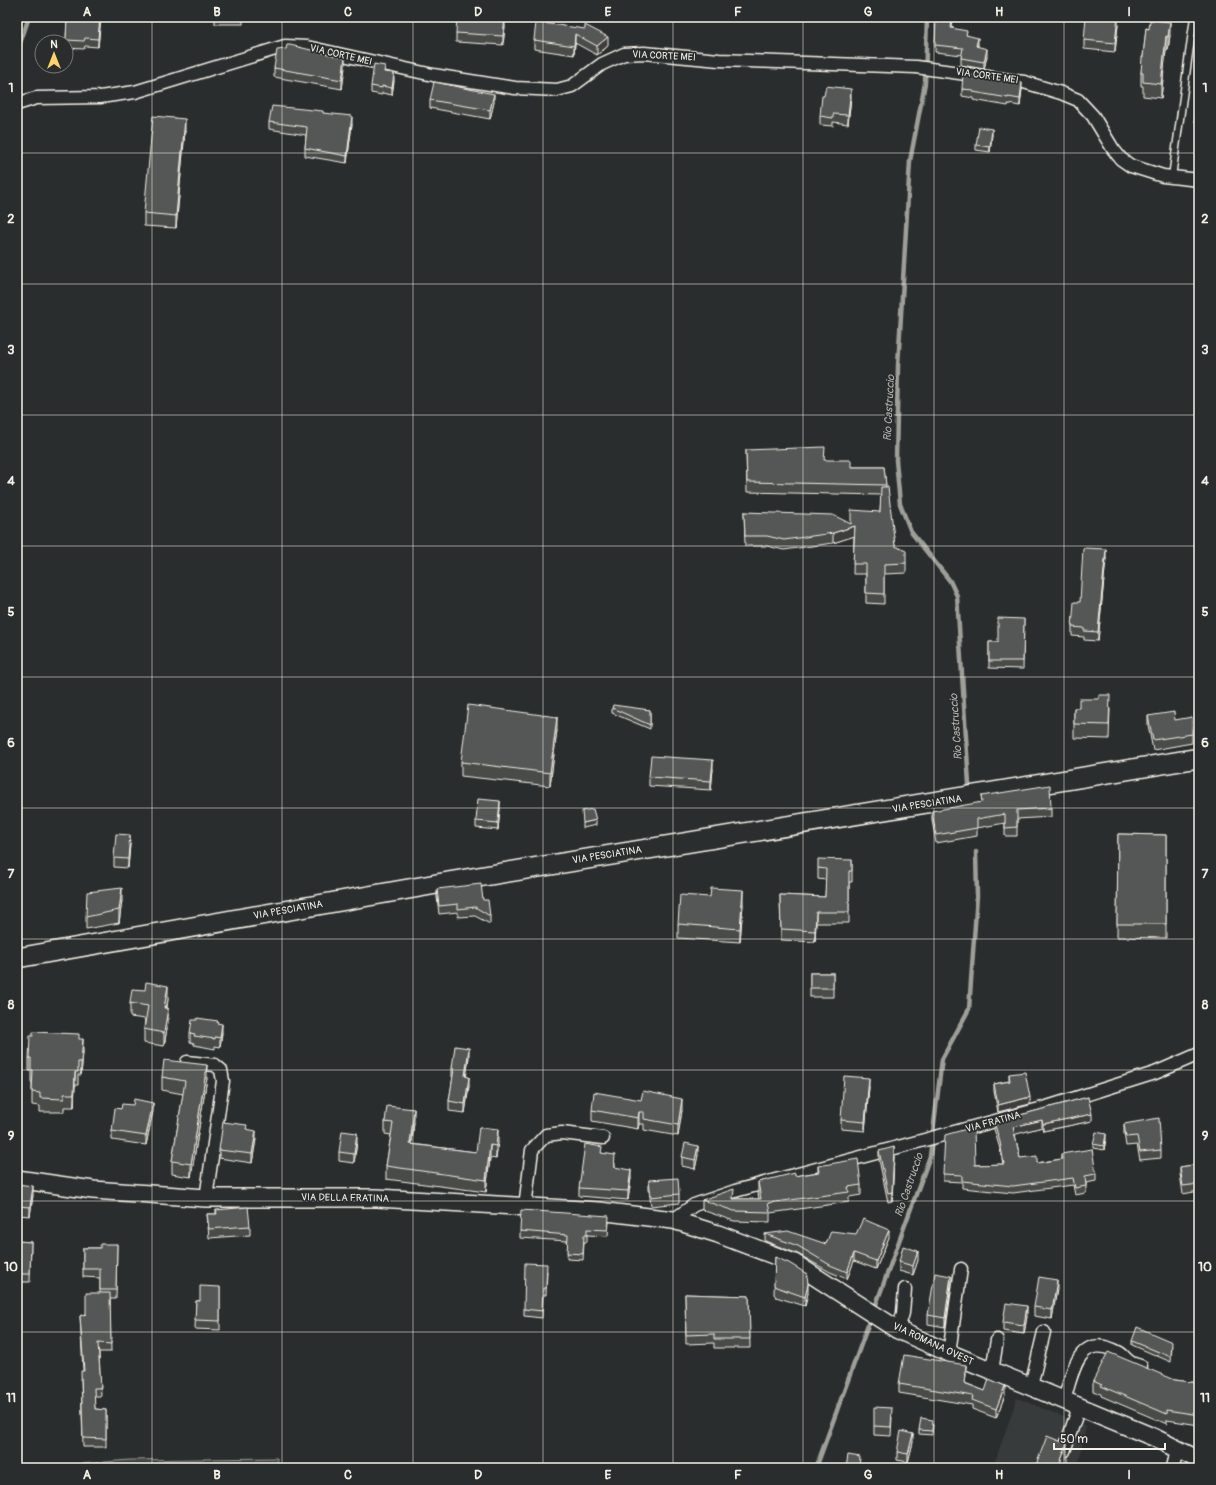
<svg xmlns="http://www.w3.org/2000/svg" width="1216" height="1485" viewBox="0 0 1216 1485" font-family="Pangolin,sans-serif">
<rect width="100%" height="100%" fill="#2a2d2e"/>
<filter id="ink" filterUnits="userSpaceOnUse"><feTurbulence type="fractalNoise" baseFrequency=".025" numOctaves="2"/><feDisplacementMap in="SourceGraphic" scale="8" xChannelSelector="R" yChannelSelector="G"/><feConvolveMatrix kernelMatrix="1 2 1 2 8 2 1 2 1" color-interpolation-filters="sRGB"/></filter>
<g filter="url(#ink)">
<path fill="#373a3a" d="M1017,1398L1086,1426L1078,1468H984L994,1464Z"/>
<path fill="#444645" stroke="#9c9c96" d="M277,1458V1468H56L55,1466L129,1460Z"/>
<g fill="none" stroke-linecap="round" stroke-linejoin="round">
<g stroke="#9f9f9a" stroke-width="4.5">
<path d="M927,17L925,83L910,161L898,366L896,460L900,504L911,532L950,581L957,596L969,784"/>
<path d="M17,52L29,17"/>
<path d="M874,1310L930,1156L942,1059L969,1009L977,896L976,852"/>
<path d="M816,1468L871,1317"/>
</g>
<defs>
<path id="lane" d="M1172,177L1194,17"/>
<g id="street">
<path d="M17,104L36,98L100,97L135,92L285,46L307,47L433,75L515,88L557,90L572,86L602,64L624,54L644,53L719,60L916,67L1024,82L1061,93L1078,100L1093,116L1113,149L1121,159L1131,166L1163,176L1199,180"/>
<path d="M187,1062L215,1065L221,1070L223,1081L206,1198"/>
<path d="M525,1207L532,1150L546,1135L562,1133L603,1138"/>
<path d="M673,1220L694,1205L735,1191L1047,1107L1155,1073L1199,1054"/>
<path d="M898,1330L903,1313L905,1289"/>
<path d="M949,1353L961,1269"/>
<path d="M992,1371L997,1340"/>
<path d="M1031,1386L1044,1332"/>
<path d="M1064,1400C1073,1372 1078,1331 1118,1352C1123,1354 1125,1359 1130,1362C1133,1364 1137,1365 1141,1366"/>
<path d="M1064,1451L1079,1407"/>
<path d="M1173,1468L1177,1448"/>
</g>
<path id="secondary" d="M17,1179L93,1190L206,1198H377L599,1211L673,1220L718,1234L794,1263L898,1330L949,1353L1153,1437L1199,1460"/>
<path id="primary" d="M17,958L448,882L1199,758"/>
</defs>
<use href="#lane" stroke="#f4f1e8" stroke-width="9"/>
<use href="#street" stroke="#f4f1e8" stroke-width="15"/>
<use href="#secondary" stroke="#f4f1e8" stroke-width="20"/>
<use href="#primary" stroke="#f4f1e8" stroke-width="22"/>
<use href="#lane" stroke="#2a2d2e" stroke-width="6"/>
<use href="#street" stroke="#2a2d2e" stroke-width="12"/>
<use href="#secondary" stroke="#2a2d2e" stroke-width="17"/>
<use href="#primary" stroke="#2a2d2e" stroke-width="19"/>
</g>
<g fill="#494b4a" stroke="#f4f1e8">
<path d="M67,17H101L98,47L85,46L84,49L66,48V40Z"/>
<rect x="215" y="17" width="28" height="7"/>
<path d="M936,19L967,35L978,44V47L987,56L984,69L961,65V58L962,55L935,52Z"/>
<path d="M1118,25L1115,52L1084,49V40Z"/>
<path d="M505,26L503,45L456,42V33Z"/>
<path d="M1146,28L1170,35L1168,50H1166L1161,98L1143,96V86H1141V73L1143,57Z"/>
<path d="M585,29L608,46L597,55L575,43L574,55L534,49V40Z"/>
<path d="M345,67L342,89L274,77V68Z"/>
<path d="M385,72L394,81L392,95L382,93V95L371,93V86Z"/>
<path d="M962,89H1022L1020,106L1008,104V106L973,100V98L962,96Z"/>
<path d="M1199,93V123L1195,122V113Z"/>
<path d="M851,97L848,124L833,122V126L820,125V116Z"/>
<path d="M430,100L494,102L490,119L430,108Z"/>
<path d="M323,113L352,124L347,163L305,156V148L306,135L269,129V122Z"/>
<path d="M185,131L176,228L144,226V213Z"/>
<path d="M992,134L990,152L976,150V145Z"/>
<path d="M746,450L824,460L851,467H884L886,487L895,546L906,563V573L884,574V604L866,603V574H853L854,536L833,543L784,550L767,546H745L744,512L851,524L880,512L881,495L747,492Z"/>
<path d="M1106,558L1098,641L1084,640V637L1072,636V627L1080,602Z"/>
<path d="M1024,619L1023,669L989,668V642H998Z"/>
<path d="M612,708L650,710V729L612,713Z"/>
<path d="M1074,708L1110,709L1109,739L1074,738Z"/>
<path d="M1148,716L1175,720L1192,734V743L1153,750L1148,725Z"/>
<path d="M557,730L550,786L461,776V762Z"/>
<path d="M713,769L711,790L649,786V777Z"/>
<path d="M500,808L498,830L476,828V821Z"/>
<path d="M1051,808V817L1017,819V836H1005V823L977,828V836L936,843L932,820V811Z"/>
<path d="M1118,834L1166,835V938L1117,937Z"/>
<path d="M130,844L128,868L114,867V858Z"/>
<path d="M852,860V882H849V923H816L815,942L781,940L780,895L825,897L826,880L818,879V868Z"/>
<path d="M437,889L483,900L490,916V924L475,916L458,917V912L439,914L437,897Z"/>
<path d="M710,897L743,904L740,942L678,938V924Z"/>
<path d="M122,900L119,923L86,929V917Z"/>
<rect x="810" y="973" width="23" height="24"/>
<path d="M168,999L167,1008L168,1022L164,1046L144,1043V1029L145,1019L130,1017V1003Z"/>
<path d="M218,1024L222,1033L220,1047L215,1046V1049L194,1045V1043L190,1042V1033Z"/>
<path d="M79,1039L83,1052L81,1075H78V1085H75L74,1107H64V1112H40V1106L32,1105V1083H31V1071H29V1058Z"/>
<path d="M469,1057L466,1076L469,1086L465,1113L449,1111V1101L453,1077H452V1068Z"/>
<path d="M1009,1074L1030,1104L998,1112L994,1091V1084L1009,1081Z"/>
<path d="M162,1077L207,1078L191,1177L172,1174V1161L183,1094L162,1090Z"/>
<path d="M869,1087L865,1131L841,1129V1120Z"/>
<path d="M1088,1097L1092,1121L1043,1131L1042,1127L1015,1134L1020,1158L1037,1163L1061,1159V1154L1096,1174V1181L1086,1183V1193L1075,1195L1073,1185L1013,1193L962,1188V1182L943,1181V1174L975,1165L1003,1164L1000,1149L994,1129V1122Z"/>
<path d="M121,1109L153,1111L146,1145L112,1140V1131Z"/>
<path d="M592,1110H682L678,1136L644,1130V1124H639L638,1129L592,1121Z"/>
<path d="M385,1122H414L412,1144L476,1152L498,1142L496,1159L490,1158L486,1192L386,1179V1166L391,1135L385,1134Z"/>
<path d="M1124,1124L1161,1150V1158L1140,1160L1137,1145L1126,1146L1124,1133Z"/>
<path d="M247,1129L256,1139L252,1163L219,1158V1150Z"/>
<path d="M1106,1138L1104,1150L1093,1148V1144Z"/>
<path d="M357,1142L354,1163L339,1161V1152Z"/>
<path d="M879,1151L894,1156L892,1201L888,1202L879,1160Z"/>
<path d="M602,1153L615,1163V1167L631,1178L628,1200L579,1196V1188Z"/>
<path d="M698,1155L695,1169L682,1166V1157Z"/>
<path d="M1199,1164V1191L1183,1194L1180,1174V1167Z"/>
<path d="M818,1166L861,1185V1195L849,1197V1202L770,1213V1222L734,1221L702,1210V1200L734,1199H759L758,1193V1182L818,1172Z"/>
<path d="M649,1180L679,1194V1203L651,1206L649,1189Z"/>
<path d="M17,1184L33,1195L30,1216L17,1215Z"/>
<path d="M216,1210L250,1226V1235L209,1238L207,1214H216Z"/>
<path d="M609,1222L608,1236L587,1235V1242H584L583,1260L567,1259L568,1241L520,1238V1231Z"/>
<path d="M765,1234L826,1244L889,1237L876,1269L854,1261L847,1279L830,1272L798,1254L765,1241Z"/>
<path d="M17,1241L31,1242L30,1282H17Z"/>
<path d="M117,1244L116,1299H110L111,1352H99L101,1396H94L95,1409L106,1410V1447H83L81,1380L83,1371L80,1316L86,1314L100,1293V1278L83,1277V1248H100Z"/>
<path d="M775,1257L808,1293L805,1306L776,1297L774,1294Z"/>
<path d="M918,1260L913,1275L899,1271V1262Z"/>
<path d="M547,1271L546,1295H543L542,1318L524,1316V1309Z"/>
<path d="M951,1285L945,1327L928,1324V1315Z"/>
<path d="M220,1287V1330L195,1329L196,1301H200Z"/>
<path d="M1057,1289L1052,1319L1034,1316V1307Z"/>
<path d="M685,1294L749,1296L750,1348H714V1343L686,1344Z"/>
<path d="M1027,1316L1024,1334L1003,1331V1322Z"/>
<path d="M1132,1341L1172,1346L1171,1362L1132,1345Z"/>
<path d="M966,1374L965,1383L985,1391L1005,1395L996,1418L972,1409V1405L899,1393V1384Z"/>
<path d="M1175,1380L1199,1383V1425L1167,1420V1424L1101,1396V1394L1093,1391V1381Z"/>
<path d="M892,1417L891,1436L874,1435V1426Z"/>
<path d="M933,1425L932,1435L919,1434V1430Z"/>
<path d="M913,1442L908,1462L897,1460V1452Z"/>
</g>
<g fill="#3c3d3c" stroke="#f4f1e8">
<path d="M100,17H101L98,47V39Z"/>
<path d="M505,17V26L503,45V36Z"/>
<path d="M1118,17V25L1115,52V43Z"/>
<path d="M1170,22V35L1168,50V37Z"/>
<path d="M575,34V43L574,55V46Z"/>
<path d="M1166,36V50L1161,98V84Z"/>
<path d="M608,37V46L597,55V46Z"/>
<path d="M978,38V44L976,53V46Z"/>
<path d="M987,49V56L984,69V62Z"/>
<path d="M345,58V67L342,89V80Z"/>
<path d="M394,73V81L392,95V88Z"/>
<path d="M1022,82V89L1020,106V99Z"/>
<path d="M851,89V97L848,124V115Z"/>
<path d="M494,94V102L490,119V110Z"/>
<path d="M352,116V124L347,163V156Z"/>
<path d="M185,119V131L176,228V216Z"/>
<path d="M992,129V134L990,152V147Z"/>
<path d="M855,526V536L833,543V533Z"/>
<path d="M1106,549V558L1098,641V632Z"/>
<path d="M557,717V730L550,786V773Z"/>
<path d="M713,760V769L711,790V781Z"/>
<path d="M500,801V808L498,830V823Z"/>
<path d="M596,820V825L583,828V823Z"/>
<path d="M130,835V844L128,868V859Z"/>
<path d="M122,888V900L119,923V910Z"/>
<path d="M743,890V904L740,942V929Z"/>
<path d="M816,912V923L815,942V931Z"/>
<path d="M168,986V999L164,1021V1008Z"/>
<path d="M168,1008V1022L164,1046V1033Z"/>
<path d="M222,1024V1033L220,1047V1038Z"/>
<path d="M83,1039V1052L81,1075V1062Z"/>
<path d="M469,1048V1057L465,1085V1076Z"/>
<path d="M207,1065V1078L191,1177V1164Z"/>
<path d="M75,1072V1085L74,1107V1094Z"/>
<path d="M469,1077V1086L465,1113V1104Z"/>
<path d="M869,1078V1087L865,1131V1122Z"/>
<path d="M1030,1097V1104L998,1112V1105Z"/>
<path d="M682,1099V1110L678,1136V1125Z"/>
<path d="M153,1103V1111L146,1145V1136Z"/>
<path d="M414,1109V1122L410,1156V1144Z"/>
<path d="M639,1112V1124L638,1129V1118Z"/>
<path d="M1092,1114V1121L1043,1131V1124Z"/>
<path d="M1042,1120V1127L1013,1135V1127Z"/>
<path d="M498,1129V1142L496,1159V1146Z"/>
<path d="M256,1131V1139L252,1163V1154Z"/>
<path d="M357,1133V1142L354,1163V1154Z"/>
<path d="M1106,1134V1138L1104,1150V1146Z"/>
<path d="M490,1145V1158L486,1192V1180Z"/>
<path d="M698,1146V1155L695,1169V1160Z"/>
<path d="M894,1147V1156L892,1201V1192Z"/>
<path d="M631,1170V1178L628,1200V1191Z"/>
<path d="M33,1186V1195L30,1216V1207Z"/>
<path d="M889,1230V1237L876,1269V1261Z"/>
<path d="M918,1251V1260L913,1275V1266Z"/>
<path d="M854,1253V1261L847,1279V1272Z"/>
<path d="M951,1276V1285L945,1327V1318Z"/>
<path d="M1057,1280V1289L1052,1319V1310Z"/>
<path d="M808,1284V1293L805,1306V1297Z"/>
<path d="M1027,1306V1316L1024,1334V1325Z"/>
<path d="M966,1365V1374L964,1392V1383Z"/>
<path d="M1005,1386V1395L996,1418V1409Z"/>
<path d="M913,1434V1442L908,1462V1454Z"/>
<path d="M1067,1444V1462L1065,1468H1058Z"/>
</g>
<g fill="#555756" stroke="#f4f1e8">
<path d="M67,17H100L98,39L85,38L84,41L66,40Z"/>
<path d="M457,17H505L503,36L456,33Z"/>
<path d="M1086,17H1118L1115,43L1084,40Z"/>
<path d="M936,19L952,20L951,28L967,31L966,35L978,38L976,46L987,49L984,62L961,58L963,48L935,45Z"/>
<path d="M1150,20L1170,22L1168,37L1166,36L1161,84L1143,82V73H1141L1142,57H1143L1146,28L1149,29Z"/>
<path d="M536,22L585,29V25L608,37L597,46L575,34L574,46L534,40Z"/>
<path d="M287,45H290L345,58L342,80L274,68L277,50L286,49Z"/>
<path d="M374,64L385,66L384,72L394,73L392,88L382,86V88L371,86Z"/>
<path d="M963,74L1022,82L1020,99L1008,97V98L973,92V90L962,89Z"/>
<path d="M434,82L494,94L490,110L430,100Z"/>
<path d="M826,86L851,89L848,115L833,114V118L820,116L822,96H824Z"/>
<path d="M1197,93H1199V114L1195,113Z"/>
<path d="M272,106L323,111V113L352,116L347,156L305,148L307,127L269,122Z"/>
<path d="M153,116L185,119L176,216L144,213Z"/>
<path d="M979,127L992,129L990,147L976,145Z"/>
<path d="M825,447L824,460H851V467H884L886,485L747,482L746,450Z"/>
<path d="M881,487H888L895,546L906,551V563L884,564V594L866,593V564H853L855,526L833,533L784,540L767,536H745L744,512L833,515L851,524V510L880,512Z"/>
<path d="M1083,548L1106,549L1098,632L1084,631V628L1072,627L1074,602H1080Z"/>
<path d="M998,618L1024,619L1023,661H989V642H998Z"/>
<path d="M1099,695H1110L1109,725L1074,724V708H1079V699H1099Z"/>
<path d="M468,705L557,717L550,773L461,762Z"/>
<path d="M613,705L650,710V725L612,708Z"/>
<path d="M1174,712L1175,720L1192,717V734L1153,740L1148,716Z"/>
<path d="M651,756L713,760L711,781L649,777Z"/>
<path d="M1050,785L1051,808L1017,810V827L1005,828V814L977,819V828L936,835L932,811L982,802L981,796Z"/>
<path d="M478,799L500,801L498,823L476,821Z"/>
<path d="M593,809L596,820L583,823L582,811Z"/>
<path d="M116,834L130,835L128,859L114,858Z"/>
<path d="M1118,834L1166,835V924H1117Z"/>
<path d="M818,859L852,860V871H849V912H816L815,931L781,929L780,895L825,897L826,869L818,868Z"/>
<path d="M481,884L483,900H488L490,916L475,907L458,909V904L439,906L437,889Z"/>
<path d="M122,888L119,910L86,917L87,892Z"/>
<path d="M711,888L743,890L740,929L678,924L680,895L710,897Z"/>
<rect x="810" y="973" width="23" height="15"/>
<path d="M146,982L168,986L164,1008H168L164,1033L144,1029L148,1006L130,1003L132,989L145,990Z"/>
<path d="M197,1018L218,1021L217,1023L222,1024L220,1038L215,1037V1039L194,1036L195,1034L190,1033L192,1020H197Z"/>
<path d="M33,1032L79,1034V1039H83L81,1062H78V1072H75L74,1094H64V1099L40,1098V1093L32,1092L33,1070H31V1058H29L30,1036H33Z"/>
<path d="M455,1046L469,1048L465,1076L469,1077L465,1104L449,1101L454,1069L452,1068Z"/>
<path d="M164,1060L207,1065L191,1164L172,1161L185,1081L162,1077Z"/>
<path d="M1025,1072L1030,1097L998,1105L994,1084L1010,1081L1009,1074Z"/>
<path d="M844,1076L869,1078L865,1122L841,1120Z"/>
<path d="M643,1091L682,1099L678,1125L644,1119V1112H639L638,1118L592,1110L594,1092L641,1100Z"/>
<path d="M1088,1097L1092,1114L1043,1124L1042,1120L1013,1127L1020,1158L1037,1156V1163L1062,1159L1061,1154L1092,1149L1096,1174L1085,1176L1086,1186L1075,1188L1073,1178L1013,1186L962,1181V1175L943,1174L945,1135L974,1127L975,1165L1004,1164L1000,1142L994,1122Z"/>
<path d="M134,1099L153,1103L146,1136L112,1131L115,1108L121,1109L122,1104L133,1105Z"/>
<path d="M387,1106L414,1109L410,1144L476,1152L479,1127L498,1129L496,1146L490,1145L486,1180L386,1166L393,1123L385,1122Z"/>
<path d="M1159,1118L1161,1150L1140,1152L1137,1136L1126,1137L1124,1124Z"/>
<path d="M223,1122L247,1125L246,1129L256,1131L252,1154L219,1150Z"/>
<path d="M342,1131L357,1133L354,1154L339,1152Z"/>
<path d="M1096,1132L1106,1134L1104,1146L1093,1144Z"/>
<path d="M685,1143L698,1146L695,1160L682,1157Z"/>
<path d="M585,1144L602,1147L601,1153L615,1155L614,1167L631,1170L628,1191L579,1188Z"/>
<path d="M894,1147L892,1192L888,1193L879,1151Z"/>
<path d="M858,1159L861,1185L848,1187L849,1192L768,1203L770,1212L734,1211L702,1200L734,1189L733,1199H761L758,1182L795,1173V1176L819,1172L818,1166Z"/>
<path d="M1199,1164V1184L1183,1186L1180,1167Z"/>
<path d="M678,1178L679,1194L651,1197L649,1180Z"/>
<path d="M17,1184L33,1186L30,1207L17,1206Z"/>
<path d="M248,1207L250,1226L209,1229L207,1214H217L216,1210Z"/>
<path d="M521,1210L609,1216L608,1230L587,1229V1235H584L583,1254L567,1253L568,1235L520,1231Z"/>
<path d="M863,1219L889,1230L876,1261L854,1253L847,1272L830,1265L798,1246L765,1234L788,1231L826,1244L831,1231L856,1234Z"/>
<path d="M17,1241L31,1242L30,1274H17Z"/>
<path d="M100,1244H117L116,1290H100V1269H83V1248H100Z"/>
<path d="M903,1246L918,1251L913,1266L899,1262Z"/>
<path d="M775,1257L789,1263L807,1274L808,1284L805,1297L776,1287L774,1285Z"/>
<path d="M525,1263L547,1264L546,1288H543L542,1311L524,1309Z"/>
<path d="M935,1273L951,1276L945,1318L928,1315Z"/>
<path d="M1039,1277L1057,1280L1052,1310L1034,1307Z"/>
<path d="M200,1286L220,1287V1321L195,1320L196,1301H200Z"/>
<path d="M86,1293H110L111,1344L98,1343L101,1388H94L95,1409L106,1410V1439L83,1438L81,1371H84L80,1316L86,1314Z"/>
<path d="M685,1294L749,1296L750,1339H714V1334L686,1335Z"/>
<path d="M1006,1303L1027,1306L1024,1325L1003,1322Z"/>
<path d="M1137,1327L1172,1342L1171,1357L1132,1341Z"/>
<path d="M1108,1352L1175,1380L1199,1383V1415L1167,1410V1414L1101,1386L1102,1385L1093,1381Z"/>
<path d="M904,1355L966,1365L964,1383L985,1391L989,1379L1005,1386L996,1409L972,1400L973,1396L899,1384Z"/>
<path d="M874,1407L892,1408L891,1427L874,1426Z"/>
<path d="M921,1418L933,1420L932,1431L919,1430Z"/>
<path d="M901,1431L913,1434L908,1454L897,1452Z"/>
<path d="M1047,1436L1067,1444L1058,1468H1035Z"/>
<path d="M848,1455L860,1457L859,1468H861H846Z"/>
</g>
</g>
<path fill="none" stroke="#f4f1e8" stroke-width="1" stroke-opacity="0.55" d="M152,17V1468M282,17V1468M413,17V1468M543,17V1468M673,17V1468M803,17V1468M934,17V1468M1064,17V1468M17,153H1199M17,284H1199M17,415H1199M17,546H1199M17,677H1199M17,808H1199M17,939H1199M17,1070H1199M17,1201H1199M17,1332H1199"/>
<g text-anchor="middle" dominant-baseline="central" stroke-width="3.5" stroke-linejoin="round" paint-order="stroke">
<g font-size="10" fill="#f4f1e8" stroke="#2a2d2e">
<text transform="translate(341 55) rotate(13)">VIA CORTE MEI</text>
<text transform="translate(664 56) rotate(3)">VIA CORTE MEI</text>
<text transform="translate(987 76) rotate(8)">VIA CORTE MEI</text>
<text transform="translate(927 804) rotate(-9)">VIA PESCIATINA</text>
<text transform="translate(607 855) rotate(-9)">VIA PESCIATINA</text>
<text transform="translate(288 910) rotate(-10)">VIA PESCIATINA</text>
<text transform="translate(993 1122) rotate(-15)">VIA FRATINA</text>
<text transform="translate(345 1198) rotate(1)">VIA DELLA FRATINA</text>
<text transform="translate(933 1344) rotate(25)">VIA ROMANA OVEST</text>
</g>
<g font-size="11" font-style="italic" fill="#b5b3ae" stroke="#2a2d2e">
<text transform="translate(889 408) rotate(-87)">Rio Castruccio</text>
<text transform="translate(956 727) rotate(-94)">Rio Castruccio</text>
<text transform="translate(909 1185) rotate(-71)">Rio Castruccio</text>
</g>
</g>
<rect width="1216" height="1485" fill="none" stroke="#2a2d2e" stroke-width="44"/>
<g transform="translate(54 54)"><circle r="19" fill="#2a2d2e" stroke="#7b7b78"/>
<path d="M0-3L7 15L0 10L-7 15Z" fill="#ffd166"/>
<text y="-6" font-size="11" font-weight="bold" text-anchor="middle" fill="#f4f1e8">N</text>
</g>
<path d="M1054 1443v6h111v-6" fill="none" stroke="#f4f1e8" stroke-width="2"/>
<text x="1060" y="1443" font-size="12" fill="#f4f1e8" stroke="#2a2d2e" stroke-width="3" paint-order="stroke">50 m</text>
<rect x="22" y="22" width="1172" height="1441" fill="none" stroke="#f4f1e8" stroke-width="1.5"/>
<g font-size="13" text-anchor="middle" font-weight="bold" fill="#f4f1e8">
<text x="87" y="16">A</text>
<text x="217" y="16">B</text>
<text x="348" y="16">C</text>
<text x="478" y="16">D</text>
<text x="608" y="16">E</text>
<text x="738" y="16">F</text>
<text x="868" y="16">G</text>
<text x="999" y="16">H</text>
<text x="1129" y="16">I</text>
<text x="11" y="92">1</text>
<text x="1205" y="92">1</text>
<text x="11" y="223">2</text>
<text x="1205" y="223">2</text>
<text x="11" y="354">3</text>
<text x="1205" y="354">3</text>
<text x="11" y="485">4</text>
<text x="1205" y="485">4</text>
<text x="11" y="616">5</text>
<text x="1205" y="616">5</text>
<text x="11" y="747">6</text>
<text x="1205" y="747">6</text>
<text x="11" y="878">7</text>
<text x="1205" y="878">7</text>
<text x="11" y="1009">8</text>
<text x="1205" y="1009">8</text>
<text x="11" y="1140">9</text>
<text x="1205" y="1140">9</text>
<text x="11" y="1271">10</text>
<text x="1205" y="1271">10</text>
<text x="11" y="1402">11</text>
<text x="1205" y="1402">11</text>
<text x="87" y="1479">A</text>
<text x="217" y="1479">B</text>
<text x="348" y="1479">C</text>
<text x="478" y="1479">D</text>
<text x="608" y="1479">E</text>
<text x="738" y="1479">F</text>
<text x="868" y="1479">G</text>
<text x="999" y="1479">H</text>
<text x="1129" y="1479">I</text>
</g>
</svg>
